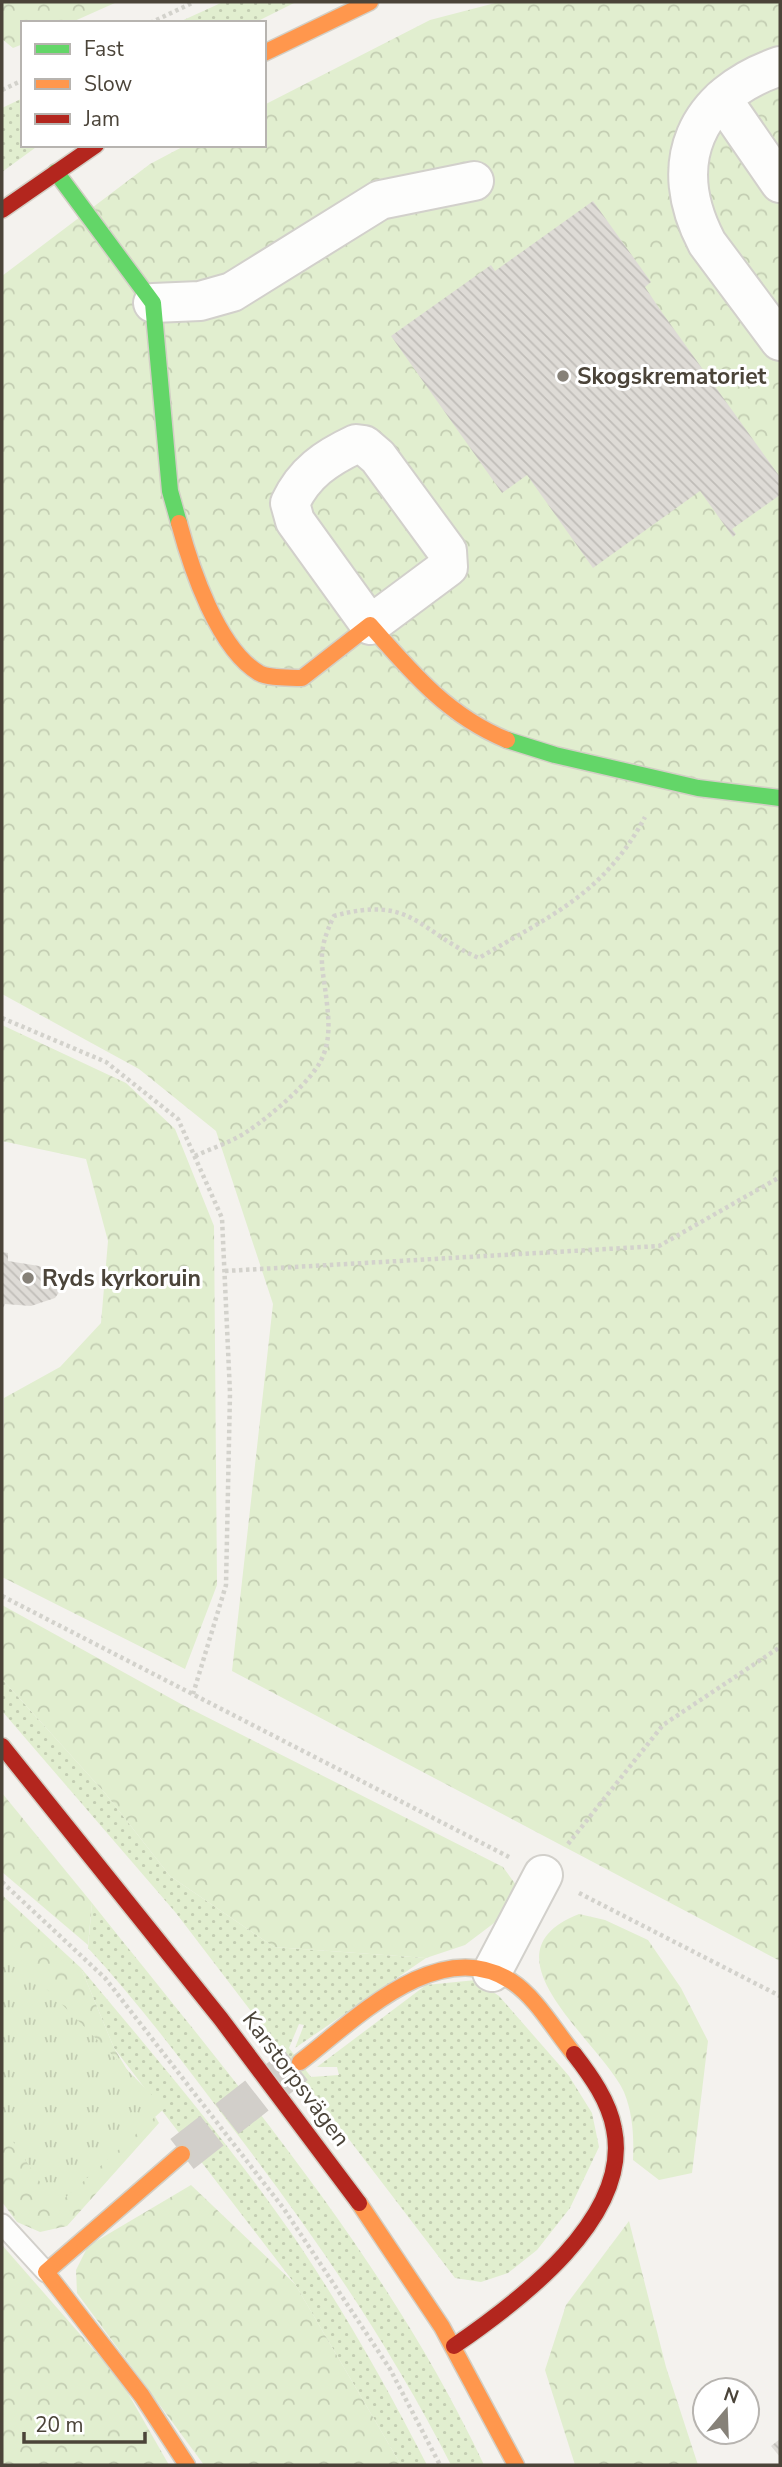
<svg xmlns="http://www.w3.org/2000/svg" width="782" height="2467" viewBox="0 0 782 2467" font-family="'Nunito Sans',sans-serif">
<defs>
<pattern id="grass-dots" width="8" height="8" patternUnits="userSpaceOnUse" patternTransform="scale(1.75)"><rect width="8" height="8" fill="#e1eecf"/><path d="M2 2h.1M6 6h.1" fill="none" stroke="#c3cdb2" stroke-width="1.8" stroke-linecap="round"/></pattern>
<pattern id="forest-crowns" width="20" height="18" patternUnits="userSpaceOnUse" patternTransform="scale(1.75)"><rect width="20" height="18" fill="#e1eecf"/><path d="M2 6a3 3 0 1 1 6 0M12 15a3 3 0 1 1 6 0" fill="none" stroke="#c3cdb2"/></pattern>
<pattern id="park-tufts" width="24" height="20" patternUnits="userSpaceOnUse" patternTransform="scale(1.75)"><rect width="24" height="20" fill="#e1eecf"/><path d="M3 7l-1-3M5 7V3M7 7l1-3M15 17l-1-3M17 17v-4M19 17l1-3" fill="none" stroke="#c3cdb2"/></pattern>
<pattern id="building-back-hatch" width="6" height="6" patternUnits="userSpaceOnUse" patternTransform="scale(1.75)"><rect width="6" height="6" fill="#dedbd6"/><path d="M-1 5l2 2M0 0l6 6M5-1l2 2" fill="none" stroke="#c0bdb8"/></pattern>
</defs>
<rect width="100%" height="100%" fill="#f4f2ee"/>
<g fill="url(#grass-dots)">
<path d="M223,2H296L254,23H177Z"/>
<path d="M23,98V145H39L2,172V108Z"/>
<path d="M2,1679L105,1793L170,1876L274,1947L426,1958L295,2048L304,2025L299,2024L289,2048L311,2077L339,2075L337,2067H317L426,1985L476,1980L499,1996L569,2076L592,2113L599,2147L570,2208L537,2250L508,2273L481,2282L455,2278L176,1913L2,1711Z"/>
<path d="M92,1903C234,2081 387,2258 484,2465H451C388,2341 312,2232 228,2122C183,2062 138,2002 88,1948Z"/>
<path d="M81,1968C157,2059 235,2150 302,2249C348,2318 389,2391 427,2465H401L295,2284L114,2048Z"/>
</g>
<g fill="url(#forest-crowns)">
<path d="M2,2H117L70,23H23V44L13,48L2,39Z"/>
<path d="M499,2H780V1961L232,1671L273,1304L216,1131L139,1069L2,994V276L150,164L186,145H264V105L430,20Z"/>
<path d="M2,1025L126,1083L175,1129L214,1226L217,1585L185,1669L2,1577L4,1398L60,1367L101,1323L108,1241L86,1159L2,1141Z"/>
<path d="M2,1605L181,1704L503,1867L516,1885L498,1920L465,1945L426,1958L274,1947L170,1876L105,1793L2,1679Z"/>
<path d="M2,1793L92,1903L88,1945L2,1872Z"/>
<path d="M2,1895L81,1968L114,2048L159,2123L67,2226L40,2232L17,2222L2,2202Z"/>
<path d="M579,1914L605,1920L648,1940L681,1988L708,2041L692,2173L659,2180L633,2160C634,2137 633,2114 624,2092C600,2040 477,1954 579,1914Z"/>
<path d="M191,2185L295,2284L401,2465H204L77,2293L76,2270L88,2246Z"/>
<path d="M629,2221L666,2367L698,2465H575L545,2370L566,2305Z"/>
<path d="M2,2245L121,2381L169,2465H2Z"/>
</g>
<path fill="url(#park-tufts)" d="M2,1944L165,2108L56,2206L2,2125Z"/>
<g fill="url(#building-back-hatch)">
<path d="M593,201L651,282L645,287L661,311L780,477V495L732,529L736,534L733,537L700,491L593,568L527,475L502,493L391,336L491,265L495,271Z"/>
<path d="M2,1252L8,1253V1261L39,1266L51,1272L60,1291L55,1298L31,1306L5,1304L2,1310Z"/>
<path d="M780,2439V2457L771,2446Z"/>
</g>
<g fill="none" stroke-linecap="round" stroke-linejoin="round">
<path stroke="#d2cfca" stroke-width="38" stroke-dasharray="38 19" stroke-linecap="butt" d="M182,2154L296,2065"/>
<defs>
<path id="lane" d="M2,2224L46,2272"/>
<g id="street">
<path d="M780,66C695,95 665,163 707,243L780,341"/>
<path d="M722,99L780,183"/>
<path d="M153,303L200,301L232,292L380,200L474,181"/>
<path d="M356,444L364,445L378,457L447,551L448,567L370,625L295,521L290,503C304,473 326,458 356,444Z"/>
<path d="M492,1972L543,1875"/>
</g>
<g id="fast">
<path d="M56,172L153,303L170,491L179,523"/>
<path d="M507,740L555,755L698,788L780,798"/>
</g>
<g id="slow">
<path d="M264,53L370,2"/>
<path d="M179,523C191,568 218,649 259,673C270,679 290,677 302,678L370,625C411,672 448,716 507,740"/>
<path d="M300,2062C355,2020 438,1934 511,1981C536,1997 555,2031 574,2054"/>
<path d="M182,2154L46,2272L142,2396L187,2465"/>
<path d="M359,2203L442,2327L516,2465"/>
</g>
<g id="jam">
<path d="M2,210L96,145"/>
<path d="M2,1746L221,2019L359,2203"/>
<path d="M454,2346C518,2302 632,2218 614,2129C609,2101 591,2076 574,2054"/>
</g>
</defs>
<use href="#lane" stroke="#d2d0cb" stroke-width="23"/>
<use href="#street" stroke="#d2d0cb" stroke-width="42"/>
<use href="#fast" stroke="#d3cfc5" stroke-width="19"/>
<use href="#slow" stroke="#d3cfc5" stroke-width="19"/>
<use href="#jam" stroke="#d3cfc5" stroke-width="19"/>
<g stroke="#d3d2cc" stroke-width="4.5" stroke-dasharray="3.5 3.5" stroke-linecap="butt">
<path d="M150,23L194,2"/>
<path d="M2,90L23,80"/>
<path d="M2,1018L106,1062L178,1119L222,1218L230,1393L226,1585L193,1694"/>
<path d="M195,1156C212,1148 232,1142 248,1131C269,1117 314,1080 323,1056C330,1039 329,1022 327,1004C323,965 315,955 334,916C413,894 418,932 479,958C550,916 604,894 645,817"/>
<path d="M225,1271L659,1246L780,1177"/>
<path d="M2,1596L509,1857"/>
<path d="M568,1844L663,1725L780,1647"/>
<path d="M2,1882L105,1978L284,2209L390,2369L440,2465"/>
<path d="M579,1893L780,1996"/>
</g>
<use href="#lane" stroke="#fdfdfc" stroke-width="19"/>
<use href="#street" stroke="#fdfdfc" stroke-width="38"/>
<use href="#fast" stroke="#63d668" stroke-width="16"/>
<use href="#slow" stroke="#ff974d" stroke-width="16"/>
<use href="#jam" stroke="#b3261e" stroke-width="16"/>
</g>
<g fill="#868178" stroke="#fff" stroke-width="2.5">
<circle cx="563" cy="376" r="7"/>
<circle cx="28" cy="1278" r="7"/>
</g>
<g text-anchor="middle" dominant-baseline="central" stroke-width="6" stroke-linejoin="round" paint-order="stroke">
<g font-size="23" font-weight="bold" fill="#4b4439" stroke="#fff" text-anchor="start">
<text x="577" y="376">Skogskrematoriet</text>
<text x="42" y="1278">Ryds kyrkoruin</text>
</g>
<g font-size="23" fill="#4b4439" stroke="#fff">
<text transform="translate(296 2079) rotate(53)">Karstorpsvägen</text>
</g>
</g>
<rect width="782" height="2467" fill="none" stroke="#4b4439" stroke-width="7"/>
<rect x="21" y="21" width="245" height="126" fill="#ffffff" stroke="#b7b4b0" stroke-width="2"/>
<rect x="35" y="44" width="35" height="10" fill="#63d668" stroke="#b7b4b0" stroke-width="2"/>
<text x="84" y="56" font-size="21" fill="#4b4439">Fast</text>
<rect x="35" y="79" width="35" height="10" fill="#ff974d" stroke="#b7b4b0" stroke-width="2"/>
<text x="84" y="91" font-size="21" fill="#4b4439">Slow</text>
<rect x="35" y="114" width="35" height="10" fill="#b3261e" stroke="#b7b4b0" stroke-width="2"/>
<text x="84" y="126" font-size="21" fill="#4b4439">Jam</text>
<g transform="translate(726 2411) rotate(19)"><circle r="33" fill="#ffffff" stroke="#b7b4b0" stroke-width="2"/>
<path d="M0-5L12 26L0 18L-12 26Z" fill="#868178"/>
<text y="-10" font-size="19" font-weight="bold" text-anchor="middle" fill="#4b4439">N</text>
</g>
<path d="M24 2432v10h121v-10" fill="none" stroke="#4b4439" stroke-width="3.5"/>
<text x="35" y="2432" font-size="21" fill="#4b4439" stroke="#ffffff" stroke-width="5" paint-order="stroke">20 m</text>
</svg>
